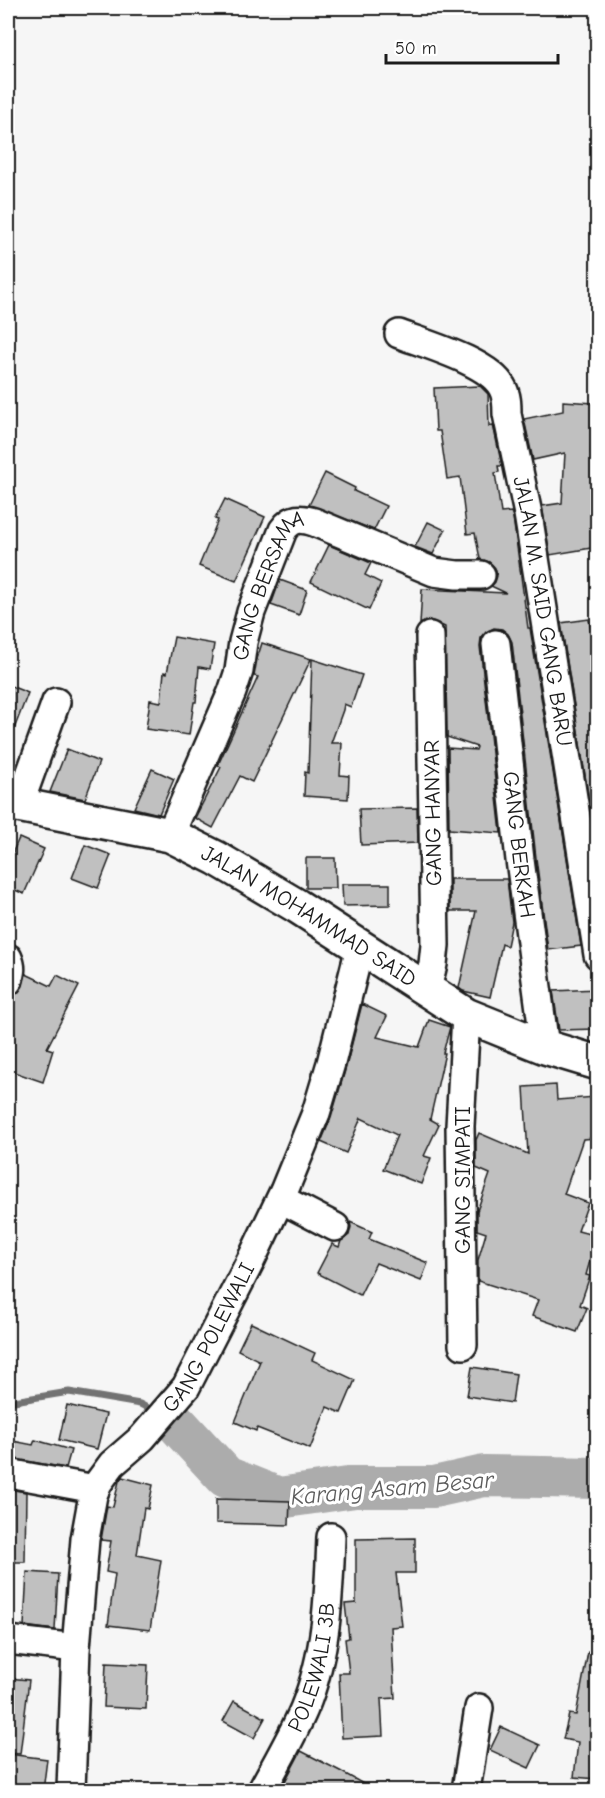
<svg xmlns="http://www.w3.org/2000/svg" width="605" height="1798" viewBox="0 0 605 1798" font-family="'Comic Neue',sans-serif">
<rect width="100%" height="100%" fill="#f6f6f6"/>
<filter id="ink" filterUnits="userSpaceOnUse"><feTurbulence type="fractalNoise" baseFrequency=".0167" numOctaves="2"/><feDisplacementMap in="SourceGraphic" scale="12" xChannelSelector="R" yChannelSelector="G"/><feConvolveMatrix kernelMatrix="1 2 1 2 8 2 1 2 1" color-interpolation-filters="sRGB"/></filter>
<g filter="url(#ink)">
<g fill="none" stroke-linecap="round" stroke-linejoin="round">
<path stroke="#727272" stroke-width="7" d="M8,1402L69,1392L140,1404L157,1413"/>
<path stroke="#acacac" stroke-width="42" d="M177,1424L226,1477L279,1498L355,1487H434L484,1476L598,1478"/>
</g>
<g fill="#c0c0c0" stroke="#1c1c1c" stroke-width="1.5">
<path d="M480,386L488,394L489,426L493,425L502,466H498L499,472L495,473L501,513L511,512L513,517L528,628H530L581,946L548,950L536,858L512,642L508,634L502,629L494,628L486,632L481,638L480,646L501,833L449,829L448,748L476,750L477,747L447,737L445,627L430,620L420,624L422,589L506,593L491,586L495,582L497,576L495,568L489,562L480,559L475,533L467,534L460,477L447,479L440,431H436L434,388Z"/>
<path d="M563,401L594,403L591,453H597V547L550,555L542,506L562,503L565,453L533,460L524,419L563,411Z"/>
<path d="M325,473L355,488L354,491L386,506L374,530L309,505Z"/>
<path d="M225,499L265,517L236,581L199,566L218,520L215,519Z"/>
<path d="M428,522L445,530L433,554L415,547Z"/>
<path d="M329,545L371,563L365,575L381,583L369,610L311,582Z"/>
<path d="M280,580L307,590L299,615L271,605Z"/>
<path d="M589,619L597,672V851L561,623Z"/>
<path d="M174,637L214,644L210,669L199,667L196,702H194L189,735L146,729L150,700L161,702L164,672L167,673Z"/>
<path d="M262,643L311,659L252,782L240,776L213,828L195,818L221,767L218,765L258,677L254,676L257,659Z"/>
<path d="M312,659L362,675L351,707L344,704L343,710L331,743H342L340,775L349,776L348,799L304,796L305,772L308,773Z"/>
<path d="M8,685L28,693L9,742H8Z"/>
<path d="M67,749L99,762L85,799L50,792Z"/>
<path d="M152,769L174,779L159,814L134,808Z"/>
<path d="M417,808L418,843L361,845L359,809Z"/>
<path d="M19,838L44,849L24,894L8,887V863Z"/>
<path d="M85,845L111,855L98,888L72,878Z"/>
<path d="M306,858H335L336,888H306Z"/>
<path d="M450,879H507L512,922L507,946L502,944L490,997L463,991L459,988L476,911H450Z"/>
<path d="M342,884H390V905L343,906Z"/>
<path d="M26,974L51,986L57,975L79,986L47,1048L53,1050L43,1082L8,1070V1005L12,996L18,993L23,986Z"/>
<path d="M597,989V1029L559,1030L553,991Z"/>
<path d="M362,1004L387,1016L377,1037L419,1047L429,1020L450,1027L443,1053H445L430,1119L439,1124L424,1156L431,1158L421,1184L383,1169L397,1135L361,1118L346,1153L321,1142L331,1118L346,1067Z"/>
<path d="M556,1085L557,1100L596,1097L597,1138L583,1139L564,1194L588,1203L578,1231L597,1236L586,1275L590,1276L580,1305L587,1308L577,1332L532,1316L538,1300L478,1281V1260L486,1233L477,1230V1211L490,1174L476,1168V1140L479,1133L528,1154L524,1087Z"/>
<path d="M350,1222L372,1232L369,1239L428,1263L421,1281L376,1263L360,1295L317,1273L332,1244L339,1247L341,1241L349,1235L351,1227Z"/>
<path d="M251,1323L315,1353L312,1360L355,1380L341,1413L327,1407L310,1449L257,1428L256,1431L235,1422L260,1361L238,1350Z"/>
<path d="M472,1367L516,1374L512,1403L467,1396Z"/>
<path d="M67,1405L106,1414L97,1449L59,1440Z"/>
<path d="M8,1440L33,1445L35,1440L71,1450L66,1468L8,1458Z"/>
<path d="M122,1477L153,1485L148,1509L144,1508L137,1555L161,1560L150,1630L108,1625L115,1574L106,1572L111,1541L101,1540L107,1506L113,1507L119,1481Z"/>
<path d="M8,1489L26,1492L25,1562H8Z"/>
<path d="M216,1499L290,1501L289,1525L216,1523Z"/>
<path d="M415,1538V1573H396L402,1626L391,1627L395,1698L381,1699L383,1736L342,1738L339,1673H349L345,1639L349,1638L345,1604L356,1603V1539Z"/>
<path d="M27,1572L58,1574L55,1630L24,1626Z"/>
<path d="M588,1652L597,1653V1779L574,1777L578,1742L563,1739L569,1714L576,1715Z"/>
<path d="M106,1663L148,1665L146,1709L104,1707Z"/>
<path d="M8,1678L29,1680L20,1754L8,1753Z"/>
<path d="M234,1701L265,1718L254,1738L223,1721Z"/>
<path d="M501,1727L540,1745L529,1768L490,1750Z"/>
<path d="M301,1751L340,1771L376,1791H280Z"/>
<path d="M8,1754L47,1759L43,1791H8Z"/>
</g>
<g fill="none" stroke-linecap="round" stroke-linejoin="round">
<defs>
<g id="minor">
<path id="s1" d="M399,334C425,344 489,362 502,387C507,395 507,405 507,414L528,514L598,955"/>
<path id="s2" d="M496,644L520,860L545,1047"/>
<path d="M19,805L56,702"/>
<path id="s3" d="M170,835L232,692L239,671L243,642L251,612L283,530C292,517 301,518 314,522L434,572L457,575H481"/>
<path d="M8,958C12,967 11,972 8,981"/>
<path d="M427,989L433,964L435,945L430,636"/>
<path d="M281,1199L335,1227"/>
<path d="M463,1345L460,1126L466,1015"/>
<path d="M8,1473L95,1489"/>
<path d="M8,1640L76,1648"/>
<path id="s4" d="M71,1790L76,1648L85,1539L93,1495L98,1483L112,1464L142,1438L186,1387L251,1260L284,1191L316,1113L331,1063L360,947"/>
<path id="s5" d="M262,1790C276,1764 292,1737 304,1709C327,1654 329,1595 331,1537"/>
<path d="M466,1790L479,1708"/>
</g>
<g id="tertiary">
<path id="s6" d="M8,803L170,835L216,858L297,906L466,1015L545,1047L598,1063"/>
</g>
</defs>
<use href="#minor" stroke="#1c1c1c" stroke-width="32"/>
<use href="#tertiary" stroke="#1c1c1c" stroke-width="38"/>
<use href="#minor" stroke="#fff" stroke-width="27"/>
<use href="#tertiary" stroke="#fff" stroke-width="33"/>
</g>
</g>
<g text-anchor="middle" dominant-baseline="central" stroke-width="6" stroke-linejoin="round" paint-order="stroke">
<g font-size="22" fill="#1c1c1c" stroke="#fff">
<text stroke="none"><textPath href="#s3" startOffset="270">GANG BERSAMA</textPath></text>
<text stroke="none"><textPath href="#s1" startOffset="346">JALAN M. SAID GANG BARU</textPath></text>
<text transform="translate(433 813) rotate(-91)">GANG HANYAR</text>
<text stroke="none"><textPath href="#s2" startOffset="202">GANG BERKAH</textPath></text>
<text stroke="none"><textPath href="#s6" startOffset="326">JALAN MOHAMMAD SAID</textPath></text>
<text transform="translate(463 1180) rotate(-90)">GANG SIMPATI</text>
<text stroke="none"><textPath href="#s4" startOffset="494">GANG POLEWALI</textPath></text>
<text stroke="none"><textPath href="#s5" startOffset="134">POLEWALI 3B</textPath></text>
</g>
<g font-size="24" font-style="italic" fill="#5d5d5d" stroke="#fff">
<text transform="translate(392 1488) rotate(-5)">Karang Asam Besar</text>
</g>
</g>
<rect width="605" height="1798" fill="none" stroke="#fff" stroke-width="30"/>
<rect x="15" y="15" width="575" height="1768" fill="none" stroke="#1c1c1c" stroke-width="2" filter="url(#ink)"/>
<path d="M386 54v9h172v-9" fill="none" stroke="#1c1c1c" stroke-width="3"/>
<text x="395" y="54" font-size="18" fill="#1c1c1c" stroke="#ffffff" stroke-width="4.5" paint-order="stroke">50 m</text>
</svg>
